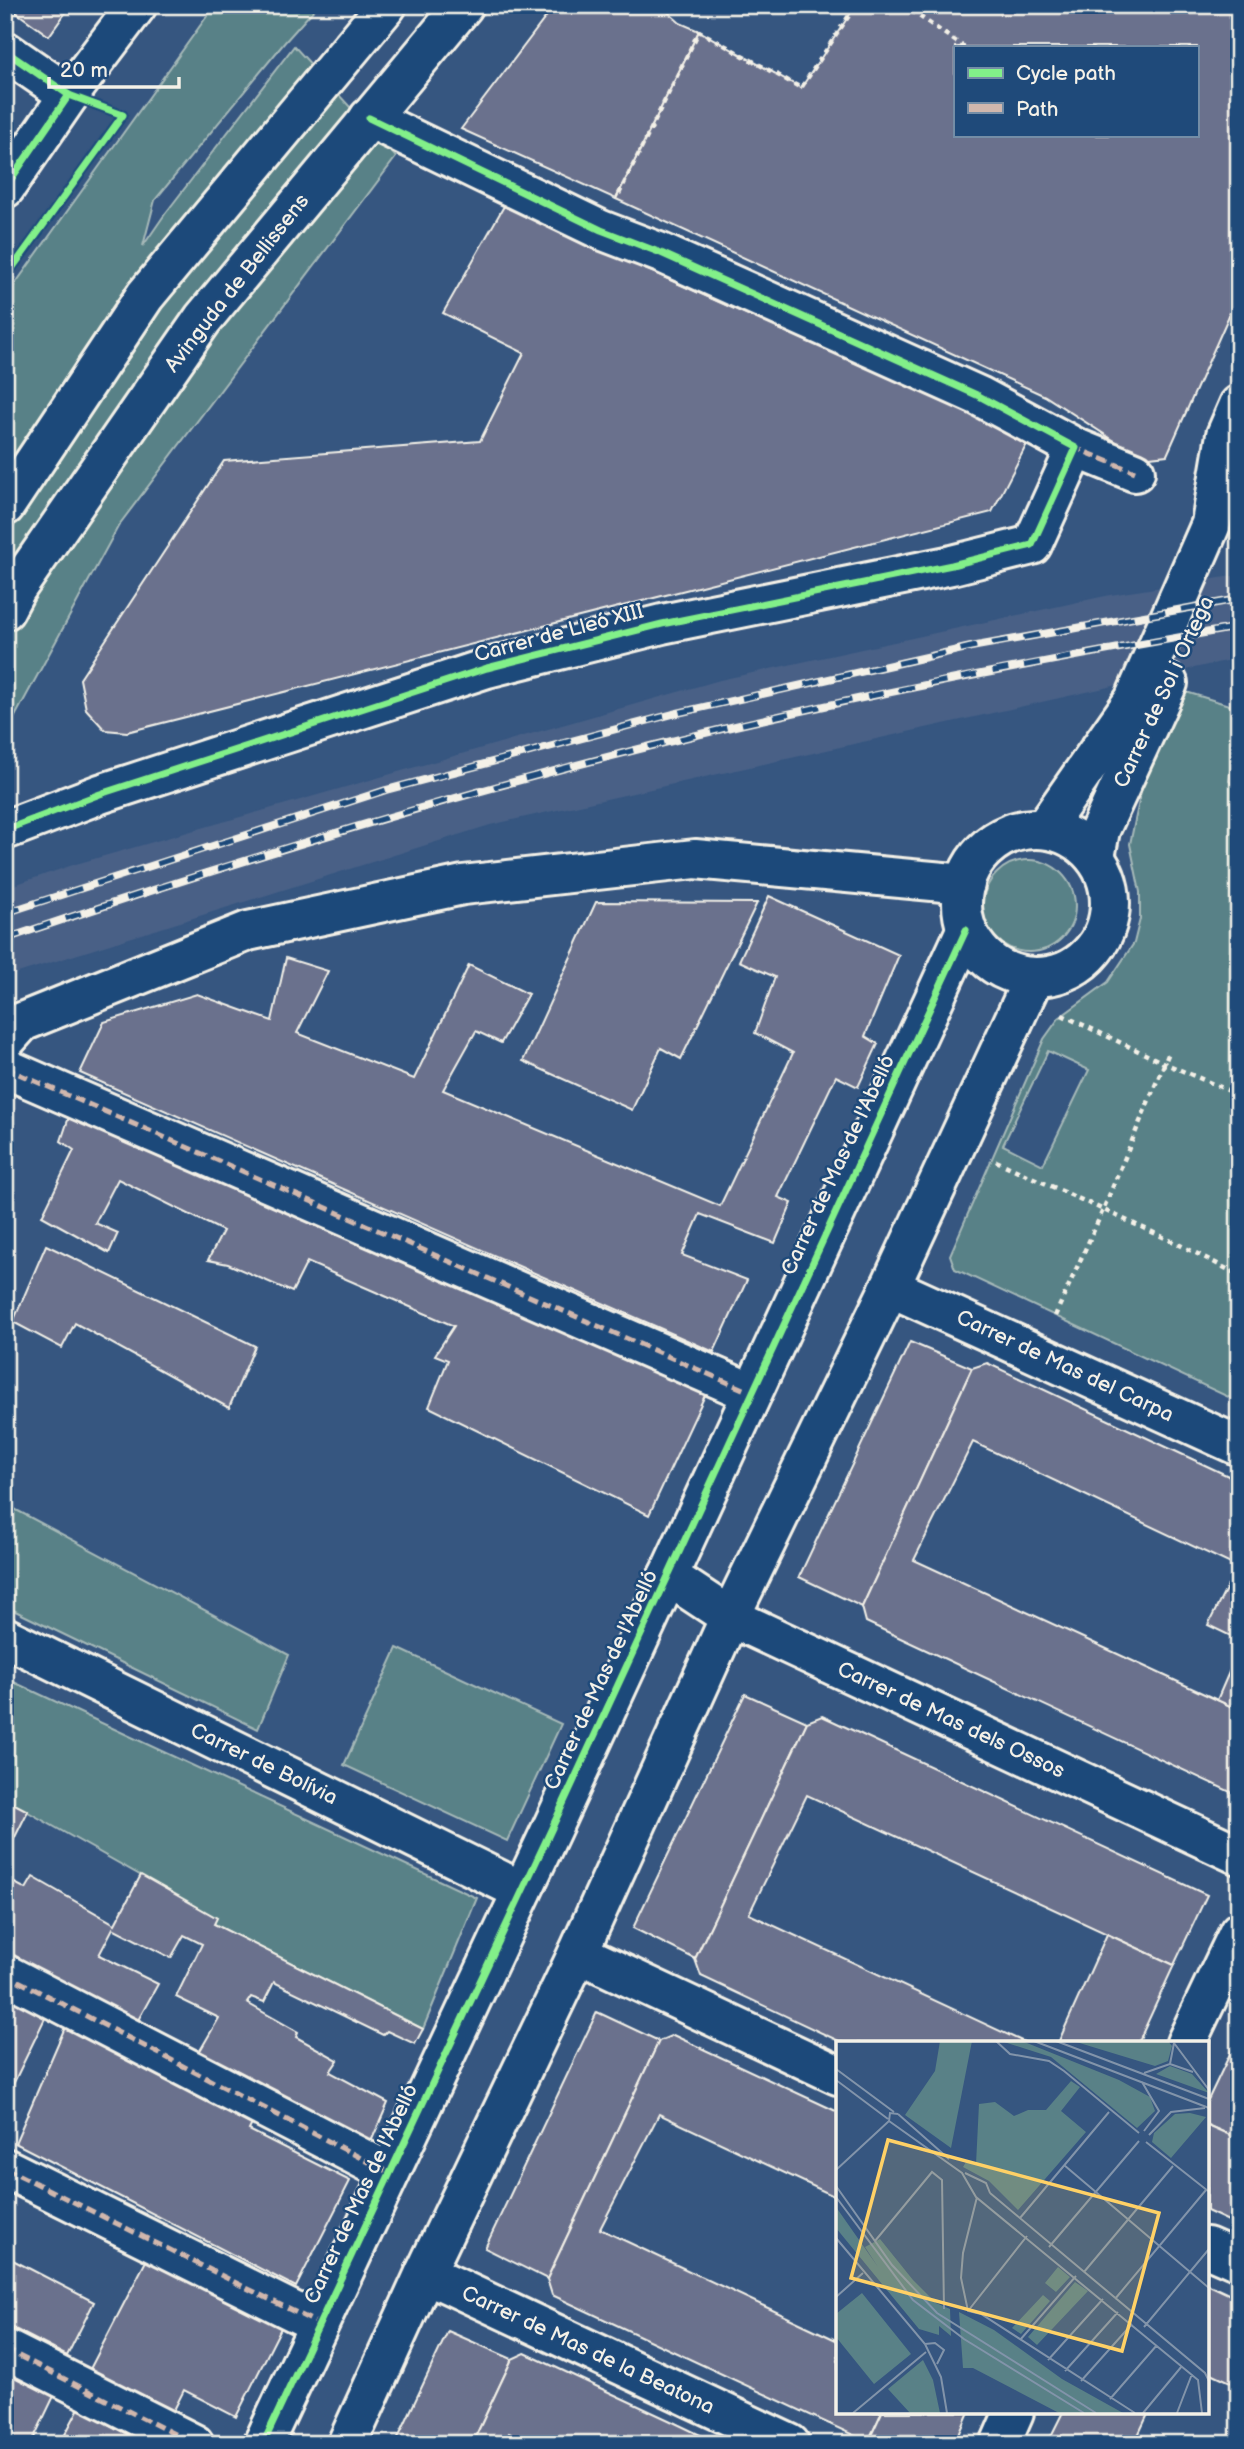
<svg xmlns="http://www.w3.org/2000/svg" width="1244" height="2449" viewBox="0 0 1244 2449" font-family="'Balsamiq Sans',sans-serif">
<rect width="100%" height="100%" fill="#365680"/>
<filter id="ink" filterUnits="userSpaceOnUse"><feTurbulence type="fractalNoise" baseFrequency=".0143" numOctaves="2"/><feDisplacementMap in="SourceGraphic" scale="14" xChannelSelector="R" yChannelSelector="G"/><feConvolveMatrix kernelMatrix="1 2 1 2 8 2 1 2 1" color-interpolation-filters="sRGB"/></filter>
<g filter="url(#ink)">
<path fill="#496186" d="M1239,575V658L490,825L5,977V888L76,864L720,680L1110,595Z"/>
<g fill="#598187" stroke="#a6b9b8" stroke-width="2" fill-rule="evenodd">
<path d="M215,5H318L285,42L155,200L143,246L165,214L294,46L396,157L119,525L5,735V298Z"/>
<path d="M1186,692L1239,708V724L1229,781L1239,788V1402L955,1269L950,1255L1044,1039L1059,1018L1108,982L1134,943L1140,919V892L1130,844L1142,787ZM1048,1051L1089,1070L1043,1165L1003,1145Z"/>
<circle cx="1029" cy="906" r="46"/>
<path d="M5,1504L289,1655L258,1729L5,1606Z"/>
<path d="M397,1648L561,1724L507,1841L344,1765Z"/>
<path d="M5,1678L477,1898L423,2029L214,1924L216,1918L5,1799Z"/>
</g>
<g fill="#6a718d" stroke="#f4f1e8" stroke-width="2" fill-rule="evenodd">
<path d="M6,5H71L49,36Z"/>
<path d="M555,5H660L680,23L699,31L616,199L461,129Z"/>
<path d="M856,5H1239V293L1167,455L1141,458L1045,396L616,199L699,31L801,88ZM955,47H1197V135H955Z"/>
<path d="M504,206L1029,440L992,512L127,732L105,730L86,709L80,679L224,461L480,441L524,353L443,313Z"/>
<path d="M769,896L899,955L865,1036L878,1044L858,1087L836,1076L778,1197L792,1203L775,1243L700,1214L682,1255L747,1280L714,1352L80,1073L104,1022L197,994L272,1021L286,958L328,971L297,1033L414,1079L469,965L528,994L501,1043L476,1031L443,1090L720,1206L793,1053L755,1033L775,977L739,961Z"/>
<path d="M596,902L757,903L681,1059L661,1048L632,1110L523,1061Z"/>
<path d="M71,1111L707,1391L649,1515L429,1407L448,1360L435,1355L454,1326L307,1262L292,1292L228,1264L208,1260L223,1231L118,1179L95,1223L118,1233L109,1253L42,1216L74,1150L61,1141Z"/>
<path d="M46,1245L255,1346L229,1408L75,1323L62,1348L13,1322Z"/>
<path d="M910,1342L972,1368L862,1607L799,1577Z"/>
<path d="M987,1363L1239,1481V1568L973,1442L914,1560L1239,1710V1796L866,1622L862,1607L972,1368Z"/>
<path d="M1237,1567L1239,1568V1640L1208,1625Z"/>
<path d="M1239,1649V1710L1217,1700Z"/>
<path d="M745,1694L807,1722L695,1959L633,1928Z"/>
<path d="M822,1716L1207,1895L1174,1965L807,1795L749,1914L1026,2043H843L701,1976L695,1959L807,1722Z"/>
<path d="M5,1799L28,1811L5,1857Z"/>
<path d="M141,1875L217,1918L214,1924L423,2029L415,2044L387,2031L383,2035L274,1982L264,2002L251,1997L247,2003L298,2032L296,2037L338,2060L330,2072L388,2103L370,2144L198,2054L219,2018L176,1997L202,1944L184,1935L171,1958L113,1928L99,1955L158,1984L137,2022L5,1952V1878L26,1889L33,1877L115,1924Z"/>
<path d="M1107,1934L1174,1965L1138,2043H1058Z"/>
<path d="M5,1995L46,2016L5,2101Z"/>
<path d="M597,2012L659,2041L547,2279L485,2248Z"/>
<path d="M66,2025L253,2122L249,2130L350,2181L296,2287L15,2143Z"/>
<path d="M673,2035L838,2112V2198L659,2114L600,2229L838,2341V2412H882L868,2442L552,2295L547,2279L659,2041Z"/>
<path d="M1239,2035V2139L1207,2125V2102Z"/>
<path d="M1207,2125L1239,2139V2226L1207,2211Z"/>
<path d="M5,2256L94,2302L67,2356L5,2324Z"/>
<path d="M148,2257L282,2326L236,2417L184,2390L173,2412L90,2369Z"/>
<path d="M1207,2284L1239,2299V2386L1207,2371Z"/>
<path d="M448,2331L512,2359L472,2444H395Z"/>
<path d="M525,2353L673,2422L719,2444H533L509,2433L504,2444H472L512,2359Z"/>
<path d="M5,2372L54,2396L31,2444L5,2443Z"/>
<path d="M79,2408L145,2444H60Z"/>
<path d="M882,2412H969L955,2444H872L868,2442Z"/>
<path d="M1063,2412H1149L1134,2444H1047Z"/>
</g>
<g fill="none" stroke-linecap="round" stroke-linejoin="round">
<defs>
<g id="street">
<path d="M5,51L69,95"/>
<path d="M369,118L601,230L661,253L979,396L1076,448L1135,472"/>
<path d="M5,188L69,95L137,5"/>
<circle cx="1036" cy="903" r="74"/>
<path d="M1044,829L1134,700L1211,524L1226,435L1239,405"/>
<path d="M5,830L100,794L487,668L662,624L952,565L1032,545L1076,448"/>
<path d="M1095,858L1100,830L1168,683"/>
<path d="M5,1041L22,1022L248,931L463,885L695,859L965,884"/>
<path d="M5,1068L752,1393"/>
<path d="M890,1287L1239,1446"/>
<path d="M668,1576L730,1617L1239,1855"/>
<path d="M5,1637L522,1891"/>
<path d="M578,1953L838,2075"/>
<path d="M5,1974L390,2173"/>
<path d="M1186,2043L1239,1932"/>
<path d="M5,2168L319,2324"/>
<path d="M1207,2247L1239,2261"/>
<path d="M425,2273L790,2444"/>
<path d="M5,2349L194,2444"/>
<path d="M263,2444L551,1830L966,930"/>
<path d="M347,2444L425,2273L578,1953L730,1617L890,1287L1034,977"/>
<path d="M1000,2444L1014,2412"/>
</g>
<g id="secondary">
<path d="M5,506L145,296L387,5"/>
<path d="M5,610L16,589L203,319L464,5"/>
</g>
</defs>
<use href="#street" stroke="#f4f1e8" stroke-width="44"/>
<use href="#secondary" stroke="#f4f1e8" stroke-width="44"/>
<g stroke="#f4f1e8" stroke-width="4.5" stroke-dasharray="5 5" stroke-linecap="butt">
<path d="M903,5L964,47"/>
<path d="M619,194L699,31L801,88L856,5"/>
<path d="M1062,1015L1164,1063L1239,1095"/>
<path d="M996,1161L1174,1242L1239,1275"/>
<path d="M1055,1316L1103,1210L1170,1050"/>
</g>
<use href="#street" stroke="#1f4a7a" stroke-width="38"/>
<use href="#secondary" stroke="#1f4a7a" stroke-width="38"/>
<defs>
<g id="rail">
<path d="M5,913L386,790L673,714L971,647L1239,599"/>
<path d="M5,939C227,864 452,794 680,739C865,694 1052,659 1239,627"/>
</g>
</defs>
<use href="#rail" stroke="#f4f1e8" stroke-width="8"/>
<use href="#rail" stroke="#1f4a7a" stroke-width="5" stroke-dasharray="16" stroke-linecap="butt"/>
<g stroke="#d1b7ad" stroke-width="5" stroke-dasharray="10 5" stroke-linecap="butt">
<path d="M1073,447L1135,472"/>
<path d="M5,1068L752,1393"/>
<path d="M5,1974L390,2173"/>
<path d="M5,2168L319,2324"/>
<path d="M5,2349L194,2444"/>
</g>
<defs>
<g id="cycleway">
<path d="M5,51L69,95L123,115L5,278"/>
<path d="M5,188L69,95"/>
<path d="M5,830L100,794L487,668L662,624L952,565L1032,545L1076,448L979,396L661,253L601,230L369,118"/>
<path d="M263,2444L551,1830L966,930"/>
</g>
</defs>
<use href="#cycleway" stroke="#1f4a7a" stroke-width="11"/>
<use href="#cycleway" stroke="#82f089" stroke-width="7"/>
</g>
</g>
<g text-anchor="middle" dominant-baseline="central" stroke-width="5" stroke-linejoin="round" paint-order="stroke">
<g font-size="21" fill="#f4f1e8" stroke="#1f4a7a">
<text transform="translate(237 283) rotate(-52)">Avinguda de Bellissens</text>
<text transform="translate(559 633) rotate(-15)">Carrer de Lleó XIII</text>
<text transform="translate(1164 692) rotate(-65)">Carrer de Sol i Ortega</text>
<text transform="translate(838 1165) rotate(-65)">Carrer de Mas de l'Abelló</text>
<text transform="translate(1065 1366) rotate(25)">Carrer de Mas del Carpa</text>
<text transform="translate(601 1680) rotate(-65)">Carrer de Mas de l'Abelló</text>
<text transform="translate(951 1720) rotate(25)">Carrer de Mas dels Ossos</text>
<text transform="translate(264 1764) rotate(26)">Carrer de Bolívia</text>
<text transform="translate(361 2194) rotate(-65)">Carrer de Mas de l'Abelló</text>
<text transform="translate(588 2350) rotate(25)">Carrer de Mas de la Beatona</text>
</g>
</g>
<g transform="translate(836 2041)">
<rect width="373" height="373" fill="#365680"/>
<path d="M104,0H136L115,107L69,74L99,30ZM165,0H186L283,39L314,56L319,70L301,87L215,16ZM237,0H332L336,5L332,20L319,25ZM334,25L356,33L373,52L320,33ZM235,40L244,46L225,70L250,91L182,169L153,140L127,126L130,121L140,123L143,63L159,61L178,75L192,69H210ZM354,72L370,76L335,117L316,101L318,92L339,73ZM0,166L42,226L29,206L44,198L77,239L100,262L114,268L115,295L103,285V294L83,288L0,187ZM222,226L234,236L220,251L209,242ZM239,241L252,250L201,304L192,296ZM26,252L75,313L38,343L0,296V273ZM207,254L214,260L185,293L176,287ZM123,271L158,289L226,338L287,372H223L137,327H127ZM87,319L97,339L104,372H74L52,348Z" fill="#598187"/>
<path fill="none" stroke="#8294aa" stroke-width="2" d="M160,0L174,13L213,20L228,30L303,92M198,0L373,67M220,0L373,58M338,2L373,49M334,23L357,31M0,28L58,71M308,32L334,23L338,2M0,39L52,78M306,41L323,70L308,90M62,73L113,118M53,80L126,132L140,156L362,339L366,372M313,94L335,71L369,67M310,101L372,150M228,124L373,247M0,129L53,80L54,72L62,73M129,132L150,142L154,152M0,145L56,224L101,272L260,372M154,152L369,332L373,340M0,156L77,259L128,298L248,372M141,156L127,212L125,237L132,270L145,273L299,372M184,177L273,71M0,197L89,303L105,336L111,372M39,200L96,131L106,139L108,268M213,206L303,100M248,231L337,125M0,256L27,232M279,258L370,149M132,270L191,195M308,286L373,208M184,299L240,235M89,303L99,302L108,309L101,323M212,319L267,258M229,330L282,271M245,340L296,283M274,358L321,304M17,372L90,311M307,372L346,325M341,372L356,333"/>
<path fill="#ffd166" fill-opacity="0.15" stroke="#ffd166" stroke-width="3.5" d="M52,99L323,172L286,310L15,237Z"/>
<rect width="373" height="373" fill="none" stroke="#f4f1e8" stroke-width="3.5"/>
</g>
<rect width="1244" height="2449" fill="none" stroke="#1f4a7a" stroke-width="28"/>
<rect x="14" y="14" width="1216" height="2421" fill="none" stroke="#f4f1e8" stroke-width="2.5" filter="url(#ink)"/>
<rect x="954" y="46" width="245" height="91" fill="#1f4a7a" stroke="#748da6" stroke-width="2"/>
<rect x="968" y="68" width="35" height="10" fill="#82f089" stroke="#748da6" stroke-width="2"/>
<text x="1016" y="80" font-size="21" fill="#f4f1e8">Cycle path</text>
<rect x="968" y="103" width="35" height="10" fill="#d1b7ad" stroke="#748da6" stroke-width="2"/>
<text x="1016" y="116" font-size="21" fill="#f4f1e8">Path</text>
<path d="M49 77v10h130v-10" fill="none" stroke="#f4f1e8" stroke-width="3.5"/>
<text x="60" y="77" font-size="21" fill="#f4f1e8" stroke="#1f4a7a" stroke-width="5" paint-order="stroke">20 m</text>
</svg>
